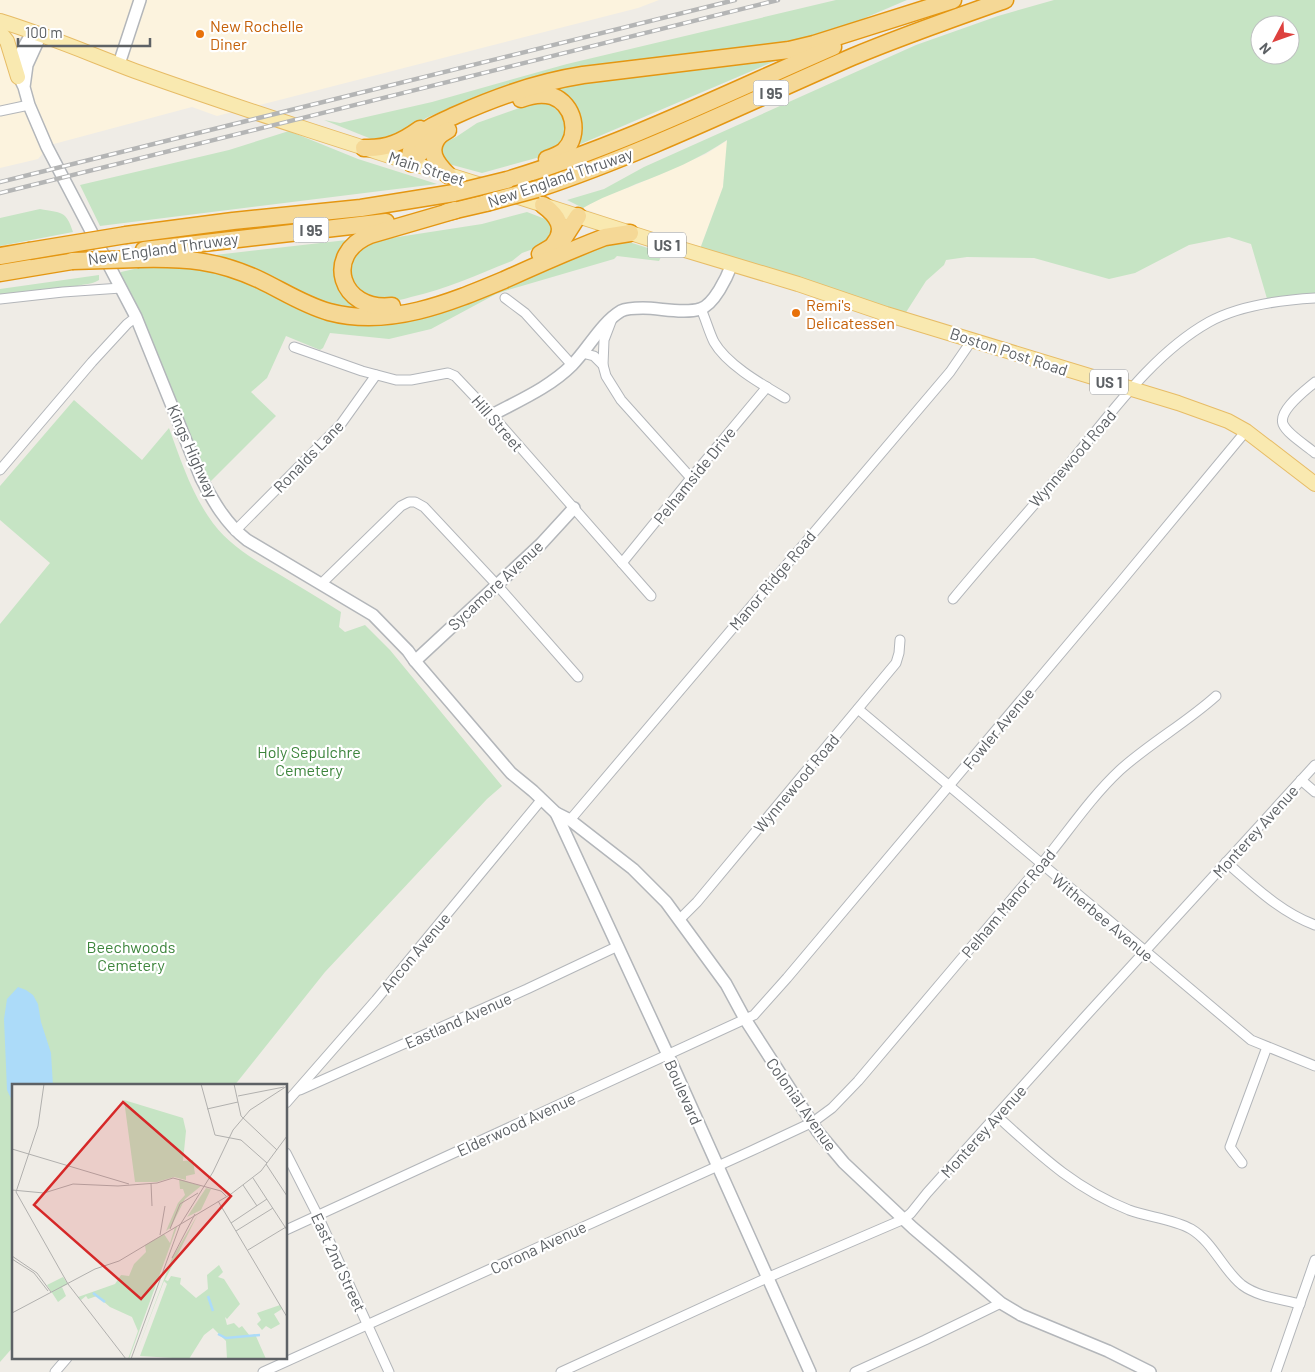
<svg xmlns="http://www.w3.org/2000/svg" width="1315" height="1372" viewBox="0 0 1315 1372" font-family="Barlow,sans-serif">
<rect width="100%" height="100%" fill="#efece6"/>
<g fill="#fcf3de">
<path d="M0,0H659L638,8L217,116L192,107L50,145L38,159L0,168Z"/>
<path d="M728,140L723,187L700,249L629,226L583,208L602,197L635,185L706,154Z"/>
</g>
<g fill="#c6e4c4" fill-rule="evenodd">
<path d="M836,0H907L820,37L784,45L536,77L480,95L426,118L406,134L379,142L324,120L340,123L432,102L567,64Z"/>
<path d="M1054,0H1315V296L1268,302L1251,244L1229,237L1189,245L1135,273L1109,279L1034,258L967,257L946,260L944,265L926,281L903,317L700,249L723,187L727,140C699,159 668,172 636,184C618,192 600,198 583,208L567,200L604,189L644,167L916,45L998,16ZM1260,25H1290V55H1260Z"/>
<path d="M773,58L775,61L576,146L579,134L548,87Z"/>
<path d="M536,102C558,104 565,115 566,136L556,149L540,157L482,173L445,163L441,149L446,142L456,137L477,123Z"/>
<path d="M289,131L358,159L437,184L100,226L80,185L229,150Z"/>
<path d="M40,209C61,213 66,210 73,232L0,246V218Z"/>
<path d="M527,212L553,222L557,228L547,244L522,253L512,261C479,274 447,289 411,297C401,300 388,303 377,302C373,301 368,297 364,294C340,277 347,253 372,241L482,224Z"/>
<path d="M617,238L663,253L659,261L617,256L614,259L508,290L496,294L431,329L389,339L330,333L323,348L320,350L286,336L267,378L251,392L276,416L208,484L119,274L121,273V272L165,262L214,268L262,287L311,314L355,325L398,321Z"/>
<path d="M347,240V243L337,256L336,276L369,312L312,304L214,257L215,255Z"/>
<path d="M99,275V280C90,286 82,282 72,289L0,298V289Z"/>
<path d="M74,400L142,460L169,428C180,458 190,489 208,516C226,544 254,560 282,576C302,588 322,600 341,612L339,627L345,632L365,625L390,650L502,786L487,799L325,972L234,1086H14V1346L0,1362V624L50,563L0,520V486Z"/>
</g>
<path fill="#acdbf9" d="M18,987L26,990L33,995L38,1004L41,1022L51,1053L53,1086H14V1105L7,1090L4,1019L7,999Z"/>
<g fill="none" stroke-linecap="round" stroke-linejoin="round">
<defs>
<g id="minor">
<path d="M0,111L29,105"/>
<path d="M505,298L525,313L572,365"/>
<path d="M0,299L63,292L121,288"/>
<path d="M701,309C706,320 709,332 714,342C727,365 763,385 785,398"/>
<path d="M612,319L604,340L603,365L606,376L621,400L691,478"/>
<path d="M294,347L362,371L396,380H411L448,373L455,376L492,415L651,596"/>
<path d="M582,353L594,356L603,365"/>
<path d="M1315,382C1306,390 1278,410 1283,424C1287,434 1307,446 1315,453"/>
<path d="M0,470L92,362L127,324L136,317"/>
<path d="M235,531L341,424L376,375"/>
<path d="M622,563L691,478L767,387"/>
<path d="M321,584L401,506L409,502H415L424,507L497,585L578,677"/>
<path d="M953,599C991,553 1031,509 1069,464C1110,415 1152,354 1209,322C1240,305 1280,300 1315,298"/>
<path d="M858,709L1251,1040L1315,1066"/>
<path d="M1301,780L1315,792"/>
<path d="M570,820L950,372L970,343L969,338"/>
<path d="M1226,862C1254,886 1280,912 1315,925"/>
<path d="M679,920L697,902L896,663L899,653L900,640"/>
<path d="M300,1090L527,989L618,946"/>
<path d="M286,1103L376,1000L542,799"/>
<path d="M997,1116C1040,1155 1074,1188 1129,1210C1148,1217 1174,1219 1191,1229C1213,1242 1223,1270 1242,1285C1258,1297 1281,1299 1300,1304"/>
<path d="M286,1153L318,1216L389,1372"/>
<path d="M1242,1163L1230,1147L1267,1047"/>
<path d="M286,1230L754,1015L787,978L1119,584L1246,431"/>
<path d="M55,1372L67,1358"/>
<path d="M263,1372L751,1151L813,1122L832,1108L858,1081C918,1010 979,938 1039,867C1066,835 1089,799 1120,770C1150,743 1186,723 1216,696"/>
<path d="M561,1372L769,1277L904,1219L911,1213L927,1193L1083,1019L1315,765"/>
<path d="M855,1372L925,1340L1001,1303"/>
<path d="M1276,1372L1315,1260"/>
</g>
<g id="tertiary">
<path d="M119,64L140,0"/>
<path d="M24,87C13,67 18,56 29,38L38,34V41L27,65L24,87L29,105L47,147L136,317L201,478C213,501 226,524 247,540L373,615L408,651L415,661L511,773L533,791L556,813L570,820L633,869L666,902L726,984L745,1019L818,1132L844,1163L913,1228L1001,1303L1021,1315L1108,1351L1150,1372"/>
<path d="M492,415C520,400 550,387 572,365C588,349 601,323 621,311C627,308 636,308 643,308C660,308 684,314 700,309C714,305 727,277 732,264"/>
<path d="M415,661L541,544L574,508"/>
<path d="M556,813L668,1055L810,1372"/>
</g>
<g id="primary">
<path d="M0,21C46,35 90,54 135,71C250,112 367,149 484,186"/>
<path d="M0,32L7,41L18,77"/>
<path d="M509,194L665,244L798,284L886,314L1178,403L1228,421L1246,431L1315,484"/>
</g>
<g id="motorway">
<path d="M521,99C531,95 541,93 552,96C574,104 581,134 564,151C559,155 553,157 547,159"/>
<path d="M440,135C426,150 436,163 448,175"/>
<path d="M364,148C387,149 402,142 420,129"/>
<path d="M411,163C409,154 411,146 417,138C427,127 443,121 456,115C498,96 538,82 583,75L789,50L814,44L953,0"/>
<path d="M411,163L432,140L448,130"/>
<path d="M507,180C620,146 725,94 833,47"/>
<path d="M537,189C645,153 748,102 852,57C902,36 954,18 1005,0"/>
<path d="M543,205C557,215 567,229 554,244"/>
<path d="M447,212L486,203"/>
<path d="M126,235L233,221L361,208L454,193"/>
<path d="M144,250L386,222"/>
<path d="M540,254L562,241L578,216"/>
<path d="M0,256L29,251"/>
<path d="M139,259C186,258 217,260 260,280C283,291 304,305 329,312C389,328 449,303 504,280C537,265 571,250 605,237L630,233"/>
<path d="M0,273L72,261"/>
<path d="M392,306C340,312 323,254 370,235L456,210"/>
</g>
</defs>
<use href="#minor" stroke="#b3b6ba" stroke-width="11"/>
<use href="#tertiary" stroke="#b3b6ba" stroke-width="14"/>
<use href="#primary" stroke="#e7bc66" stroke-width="16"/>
<use href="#motorway" stroke="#e49611" stroke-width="19"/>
<use href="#minor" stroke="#fff" stroke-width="9"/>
<use href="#tertiary" stroke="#fff" stroke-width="11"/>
<use href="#primary" stroke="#f9e9b0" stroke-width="14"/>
<use href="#motorway" stroke="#f5d896" stroke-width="16"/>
<defs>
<g id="rail">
<path d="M0,182L735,0"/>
<path d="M0,193L778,0"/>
</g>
</defs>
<use href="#rail" stroke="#b4b5b5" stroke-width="4.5"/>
<use href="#rail" stroke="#fff" stroke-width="2.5" stroke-dasharray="8" stroke-linecap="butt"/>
<defs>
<g id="motorway-bridge">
<path d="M454,193L507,180"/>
<path d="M486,203L537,189"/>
<path d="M29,251L126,235"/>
<path d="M72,261L139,259"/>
</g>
</defs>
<use href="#motorway-bridge" stroke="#e49611" stroke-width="19" stroke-linecap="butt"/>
<use href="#motorway-bridge" stroke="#f5d896" stroke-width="16"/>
</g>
<g fill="#e8710a" stroke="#fff" stroke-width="2">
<circle cx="200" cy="34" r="5"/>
<circle cx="796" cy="313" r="5"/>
</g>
<g text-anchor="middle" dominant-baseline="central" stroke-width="4.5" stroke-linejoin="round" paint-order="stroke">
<g fill="#fff" stroke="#8e9093" stroke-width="1">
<rect x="753.5" y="80.5" width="35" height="25" rx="4"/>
<rect x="293.5" y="217.5" width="35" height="25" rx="4"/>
<rect x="648" y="232.5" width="38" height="25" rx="4"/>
<rect x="1090" y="369.5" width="38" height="25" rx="4"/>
</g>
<g font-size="15" font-weight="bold" fill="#5d6165">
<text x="771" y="93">I 95</text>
<text x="311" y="230">I 95</text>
<text x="667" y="245">US 1</text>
<text x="1109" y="382">US 1</text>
</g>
<g font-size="16" fill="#c56008" stroke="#fff" text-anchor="start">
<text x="210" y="25">New Rochelle<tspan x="210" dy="18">Diner</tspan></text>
<text x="806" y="304">Remi's<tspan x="806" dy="18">Delicatessen</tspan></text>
</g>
<g font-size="16" fill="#5d6165" stroke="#fff">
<text transform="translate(427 168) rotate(18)">Main Street</text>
<text transform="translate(560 177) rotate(-19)">New England Thruway</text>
<text transform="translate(163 248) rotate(-8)">New England Thruway</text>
<text transform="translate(1009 351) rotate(18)">Boston Post Road</text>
<text transform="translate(498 423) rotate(49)">Hill Street</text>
<text transform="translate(193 451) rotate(66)">Kings Highway</text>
<text transform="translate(308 456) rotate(-46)">Ronalds Lane</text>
<text transform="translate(1072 458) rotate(-49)">Wynnewood Road</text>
<text transform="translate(694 475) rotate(-51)">Pelhamside Drive</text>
<text transform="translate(772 580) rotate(-50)">Manor Ridge Road</text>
<text transform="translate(495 585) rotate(-43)">Sycamore Avenue</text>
<text transform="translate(998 728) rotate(-50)">Fowler Avenue</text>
<text transform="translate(796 783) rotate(-50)">Wynnewood Road</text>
<text transform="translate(1255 831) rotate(-48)">Monterey Avenue</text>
<text transform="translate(1008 903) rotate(-50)">Pelham Manor Road</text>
<text transform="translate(1103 917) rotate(40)">Witherbee Avenue</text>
<text transform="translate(415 952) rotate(-50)">Ancon Avenue</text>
<text transform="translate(458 1020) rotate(-24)">Eastland Avenue</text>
<text transform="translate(684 1092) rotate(66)">Boulevard</text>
<text transform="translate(802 1104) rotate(55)">Colonial Avenue</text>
<text transform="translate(516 1124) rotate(-25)">Elderwood Avenue</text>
<text transform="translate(983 1131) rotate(-48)">Monterey Avenue</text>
<text transform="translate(538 1247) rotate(-25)">Corona Avenue</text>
<text transform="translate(339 1262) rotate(65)">East 2nd Street</text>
</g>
<g font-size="16" fill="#3d853c" stroke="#fff">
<text x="309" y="751">Holy Sepulchre<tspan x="309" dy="18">Cemetery</tspan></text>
<text x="131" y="946">Beechwoods<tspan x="131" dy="18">Cemetery</tspan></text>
</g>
</g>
<g transform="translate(12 1084)">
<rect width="275" height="275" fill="#efece6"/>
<path d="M112,16L171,34L174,47L171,77L181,76L183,90L174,92V96L162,93L145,98H123ZM167,95L189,102L173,115L159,143L154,147L166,119L173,111L171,105H168ZM194,104L199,105L189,126L175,133ZM186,130L153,196L156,197L159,192L169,194L168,200L184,214L196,205L195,191L207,181L211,188L206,193L212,195L228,220L215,235L213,233L215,241L222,239L227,244L230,242L238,252L243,250L254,275H215L214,257L201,244L192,251L177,275L128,272L155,200L152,197L122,275L160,174ZM163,143H165L117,275H116L126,247L120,233L98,223L85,212L76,215L74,212L69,216L66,213L103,200L109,191L117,192L122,180L134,168L133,161L152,150L158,159ZM51,193L56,200L50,203L54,212L46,218L35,201ZM268,221L270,225L262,230L268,240L259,245L254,242L250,246L245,240L249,236L245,229Z" fill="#c6e4c4"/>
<path fill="none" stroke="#acdbf9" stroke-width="2.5" d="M81,209L93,218M196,212L201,227M206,250L214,254L248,251"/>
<path fill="none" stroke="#b1b0ae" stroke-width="1" d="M32,0L26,42L4,108L56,200L114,275M189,0L203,51L229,56L255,79M222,0L229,32L265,66M226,12L272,3M195,25L226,18M0,65L117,100M254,80L275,112M241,94L275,146M139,99L140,122M231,101L245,122M0,106L32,109L61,100L106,102L145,99L161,94L209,107L214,112M206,117L275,233M219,139L255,115M158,145L168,120L186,109M224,147L261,124M148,151L153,122M236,166L274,143M0,172L25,189L39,208M160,174L183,130M0,175L22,189L36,207M0,229L83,185L107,177L219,110L249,87L275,52M119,275L168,141L201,88L221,46L238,26L275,2"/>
<path fill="#d62828" fill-opacity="0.15" stroke="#d62828" stroke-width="2.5" d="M111,18L219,112L129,215L22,121Z"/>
<rect width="275" height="275" fill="none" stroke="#5d6165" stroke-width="2.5"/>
</g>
<g transform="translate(1275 40) rotate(229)"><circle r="24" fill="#ffffff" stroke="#bec0c1"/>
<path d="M0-4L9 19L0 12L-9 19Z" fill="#dd413e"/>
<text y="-8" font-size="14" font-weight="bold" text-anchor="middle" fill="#5d6165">N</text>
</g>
<path d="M18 38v8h132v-8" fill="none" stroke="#5d6165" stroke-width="2.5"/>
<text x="25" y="38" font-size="15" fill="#5d6165" stroke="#ffffff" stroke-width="4" paint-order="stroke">100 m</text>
</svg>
